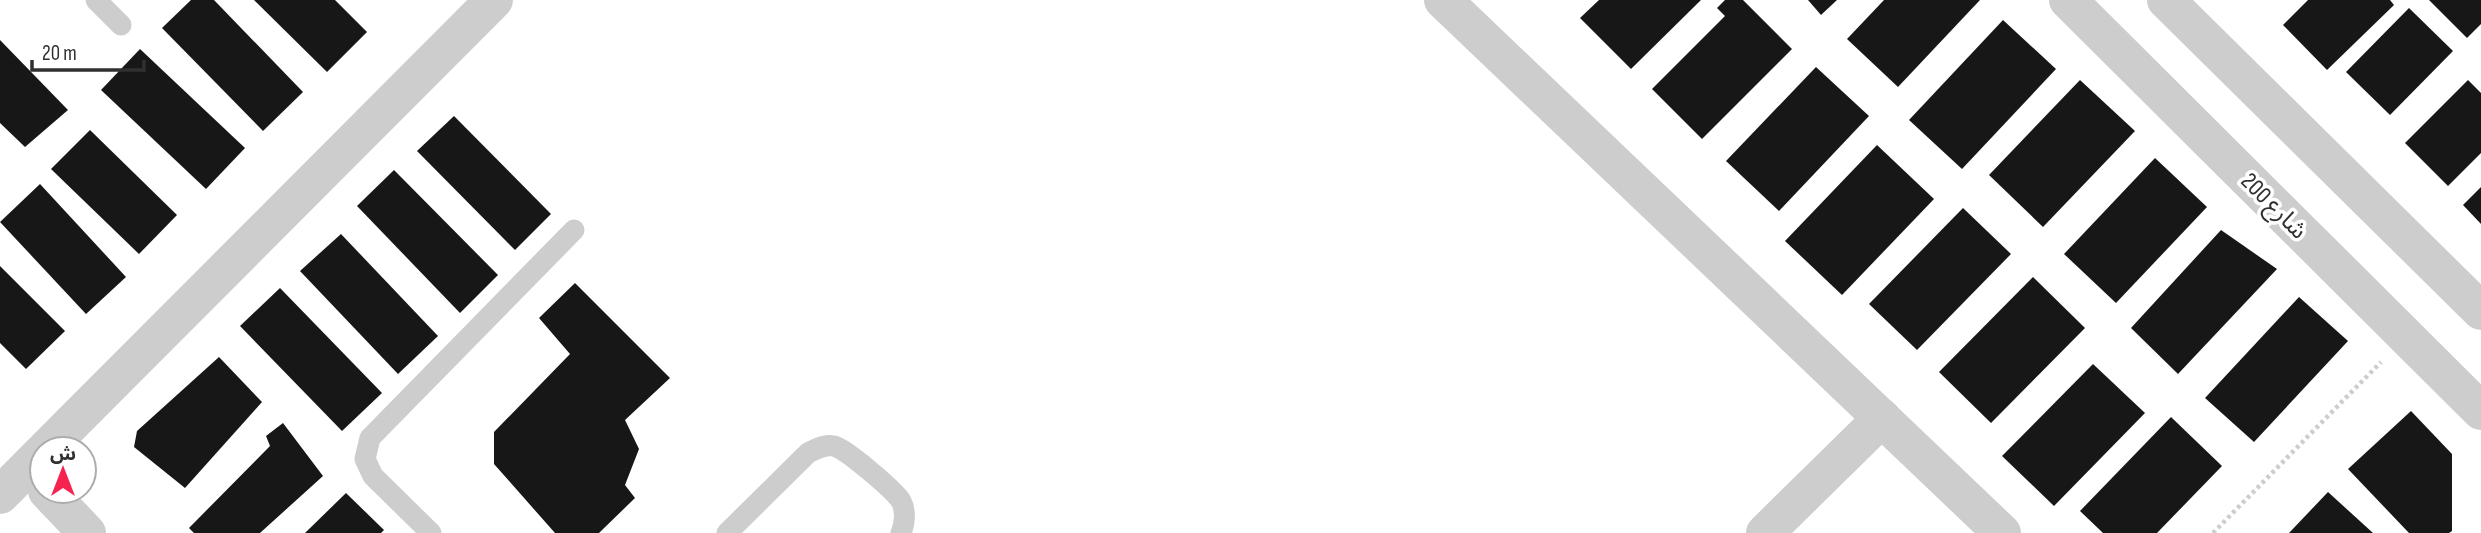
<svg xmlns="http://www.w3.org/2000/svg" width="2481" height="533" viewBox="0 0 2481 533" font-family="'Sofia Sans Condensed','Noto Sans Arabic',sans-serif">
<rect width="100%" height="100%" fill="#fff"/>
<g fill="#171717">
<path d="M191,0H214L303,92L263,131L162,28Z"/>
<path d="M254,0H335L367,32L327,72Z"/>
<path d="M1599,0H1701L1631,69L1580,18Z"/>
<path d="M1725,0H1743L1792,49L1702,139L1652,89L1725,16L1717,8Z"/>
<path d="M1808,0H1837L1821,15Z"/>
<path d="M1884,0H1980L1898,87L1847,39Z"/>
<path d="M2308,0H2390L2394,5L2327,70L2283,25Z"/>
<path d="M2429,0H2481V24L2467,38Z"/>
<path d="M2409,8L2453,51L2390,115L2346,72Z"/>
<path d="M2003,20L2056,69L1962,169L1909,120Z"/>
<path d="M0,40L68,110L25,147L0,123Z"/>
<path d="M140,49L245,148L206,189L101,90Z"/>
<path d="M1816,67L1869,116L1779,211L1726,161Z"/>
<path d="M2080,80L2135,131L2043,227L1989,175Z"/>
<path d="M2468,80L2481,93V153L2448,186L2405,143Z"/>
<path d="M454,116L551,214L515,250L417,151Z"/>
<path d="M90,130L177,215L139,254L51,169Z"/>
<path d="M1877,145L1934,199L1842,295L1785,241Z"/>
<path d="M2155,158L2207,207L2116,303L2064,254Z"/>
<path d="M394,170L498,275L460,313L357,206Z"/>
<path d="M40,184L126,277L86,314L0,222Z"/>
<path d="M2481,187V224L2463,205Z"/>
<path d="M1963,208L2011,254L1917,350L1869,304Z"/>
<path d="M2221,230L2277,269L2178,374L2131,328Z"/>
<path d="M341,234L438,336L398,374L300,271Z"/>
<path d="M0,266L65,331L26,369L0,343Z"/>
<path d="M2033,277L2085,328L1991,423L1939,372Z"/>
<path d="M575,283L670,378L625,420L639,449L625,485L635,498L599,533H555L494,464V432L570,354L539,318Z"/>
<path d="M280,288L382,393L342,431L240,326Z"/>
<path d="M2299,297L2348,341L2254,442L2205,398Z"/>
<path d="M219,357L262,402L185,488L134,447L137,431Z"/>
<path d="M2093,364L2145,413L2054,506L2002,456Z"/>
<path d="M2411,411L2452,454V531L2449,533H2409L2348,469Z"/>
<path d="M2171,417L2222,466L2157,533H2103L2080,511Z"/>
<path d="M283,423L323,476L260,533H194L189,528L270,446L266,436Z"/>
<path d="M2328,492L2373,533H2289Z"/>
<path d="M346,493L384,530L381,533H305Z"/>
</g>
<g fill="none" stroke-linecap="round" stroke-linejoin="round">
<path stroke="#cdcdcd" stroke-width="4.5" stroke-dasharray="3.5 3.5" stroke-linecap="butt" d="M2213,533L2381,362"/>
<g stroke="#cdcdcd" stroke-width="21">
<path d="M96,0L121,25"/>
<path d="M431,533L373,476L365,459L370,438L574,230"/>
<path d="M727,533L808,453C816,449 824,444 834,446C846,449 894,490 901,501C906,510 905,524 901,533"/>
</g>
<g stroke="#cdcdcd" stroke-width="38">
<path d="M1443,0L2002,533"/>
<path d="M46,449L494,0"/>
<path d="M47,491L87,533"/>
<path d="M0,495L42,453"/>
<path d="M1765,533L1882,418"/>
</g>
<g stroke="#cdcdcd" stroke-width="38">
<path d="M2068,0L2481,411"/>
<path d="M2166,0L2481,311"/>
</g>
</g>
<g text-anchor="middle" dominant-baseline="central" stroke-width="7" stroke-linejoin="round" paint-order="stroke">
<g font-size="24" fill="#303030" stroke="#fff">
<text transform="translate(2274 206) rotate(45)">شارع 200</text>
</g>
</g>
<g transform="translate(63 470)"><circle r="33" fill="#ffffff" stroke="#acacac" stroke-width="2"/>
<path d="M0-5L12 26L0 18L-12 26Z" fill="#f62250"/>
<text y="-10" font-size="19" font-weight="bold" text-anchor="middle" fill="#303030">ش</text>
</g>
<path d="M32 60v10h112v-10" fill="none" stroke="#303030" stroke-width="3.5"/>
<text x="42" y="60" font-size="21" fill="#303030" stroke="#ffffff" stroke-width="5" paint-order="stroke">20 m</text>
</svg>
